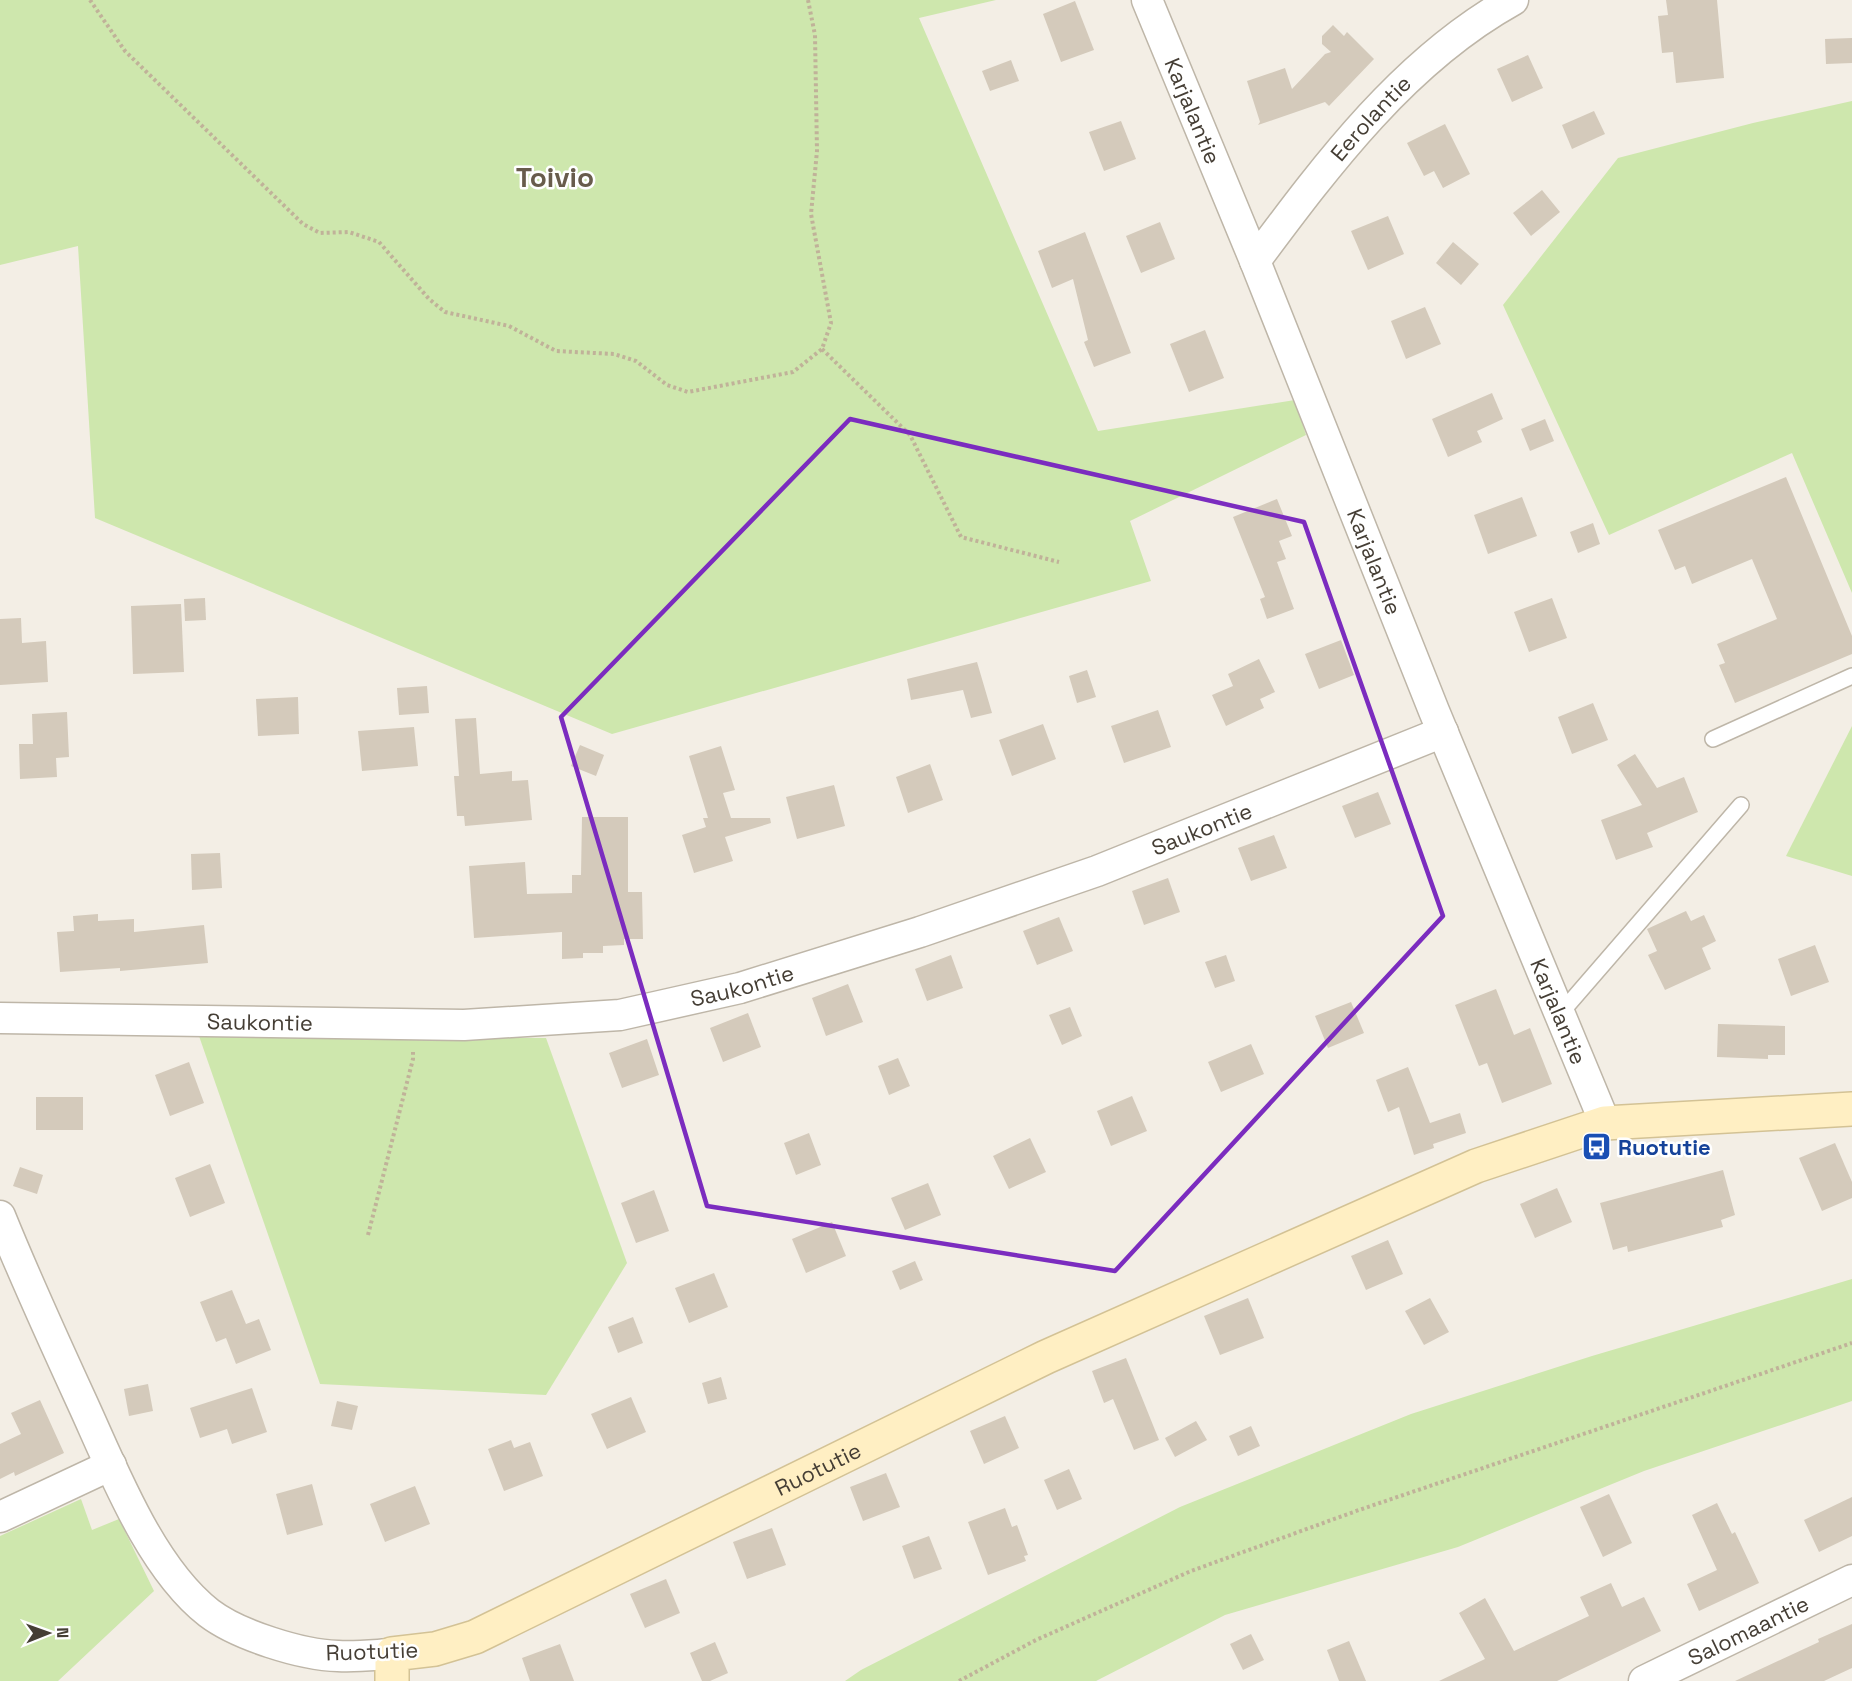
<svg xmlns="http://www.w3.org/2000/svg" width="1852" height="1681" viewBox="0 0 1852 1681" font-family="'Space Grotesk',sans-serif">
<rect width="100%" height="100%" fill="#f3eee5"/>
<g fill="#cee7ad">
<path d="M0,0H996L919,18L1098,431L1295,400L1306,435L1130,521L1151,581L612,734L95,518L78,246L0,265Z"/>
<path d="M1852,101V593L1792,453L1609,535L1503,305L1618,158L1753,123Z"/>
<path d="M1852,726V876L1786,856Z"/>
<path d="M199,1036L546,1038L627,1263L546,1395L320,1384Z"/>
<path d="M1852,1279V1401L1644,1471L1458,1547L1225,1615L1096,1681H845L861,1670L1180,1507L1411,1414L1592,1356Z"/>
<path d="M81,1499L92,1530L119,1519L154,1591L58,1681H0V1536Z"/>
</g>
<g fill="#d4cabb">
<path d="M1666,0H1717L1724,78L1676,83L1673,52L1662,53L1658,16L1668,15Z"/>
<path d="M1075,1L1094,50L1061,62L1043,14Z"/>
<path d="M1333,25L1344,36L1347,32L1374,59L1329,106L1325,102L1258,125L1260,122L1247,81L1285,68L1292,89L1325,54L1331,52L1322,44V36Z"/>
<path d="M1852,38V63L1826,64L1825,39Z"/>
<path d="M1528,55L1543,88L1512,102L1497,69Z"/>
<path d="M1011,60L1019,81L990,91L982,71Z"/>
<path d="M1594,111L1605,134L1572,149L1562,125Z"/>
<path d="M1121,121L1136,159L1104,171L1089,132Z"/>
<path d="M1445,124L1470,174L1443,188L1434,171L1424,176L1407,143Z"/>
<path d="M1542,190L1560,212L1531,236L1513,213Z"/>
<path d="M1388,216L1404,254L1368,270L1351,231Z"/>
<path d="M1160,222L1175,259L1141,273L1126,236Z"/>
<path d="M1085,232L1131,353L1094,367L1084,342L1088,340L1073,279L1052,288L1038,251Z"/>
<path d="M1453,242L1479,264L1461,285L1436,263Z"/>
<path d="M1425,307L1441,344L1406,359L1391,321Z"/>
<path d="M1205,330L1224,378L1189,392L1170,344Z"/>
<path d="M1492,393L1503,419L1477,431L1482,442L1448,457L1432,419Z"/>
<path d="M1545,419L1554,441L1530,451L1521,429Z"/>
<path d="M1786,477L1852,636V654L1735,703L1719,665L1725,663L1717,644L1777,619L1752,559L1692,584L1685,566L1675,570L1658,530Z"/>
<path d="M1522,497L1537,536L1488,554L1474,515Z"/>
<path d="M1277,499L1292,536L1279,541L1286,559L1277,562L1294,609L1267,619L1260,599L1265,597L1233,517Z"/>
<path d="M1593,523L1600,544L1578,553L1570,532Z"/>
<path d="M205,598L206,620L185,621L184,599Z"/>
<path d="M1552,598L1567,638L1529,652L1514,612Z"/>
<path d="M181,604L184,672L133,674L131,606Z"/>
<path d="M21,618L22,643L46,641L48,682L0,685V619Z"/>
<path d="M1341,640L1354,675L1319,689L1305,654Z"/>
<path d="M1259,659L1275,692L1260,699L1264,708L1226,726L1212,695L1233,686L1228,674Z"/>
<path d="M977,662L992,713L971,718L963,690L911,700L907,679Z"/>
<path d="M1087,670L1096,697L1077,703L1069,676Z"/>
<path d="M427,686L429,713L399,715L397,688Z"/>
<path d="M298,697L299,734L258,736L256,699Z"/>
<path d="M1593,703L1608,740L1572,754L1558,717Z"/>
<path d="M1158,710L1171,747L1124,763L1111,726Z"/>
<path d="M67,712L69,757L56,758L57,777L20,779L19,744H33L32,714Z"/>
<path d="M476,718L480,774L512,771V781L528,780L532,820L465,826L464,816H457L454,776H459L455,719Z"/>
<path d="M1043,724L1056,759L1012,776L999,740Z"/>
<path d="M414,727L418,766L362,771L358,731Z"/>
<path d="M580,745L604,755L596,776L571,766Z"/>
<path d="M721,746L735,790L723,793L731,818H770L771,823L725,837L733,861L694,873L682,835L706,827L703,818H708L689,756Z"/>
<path d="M1635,754L1657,788L1684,777L1698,812L1647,833L1653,847L1616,860L1601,820L1642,805L1617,765Z"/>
<path d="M930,764L943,800L908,813L896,777Z"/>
<path d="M834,785L845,826L797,839L786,797Z"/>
<path d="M1378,792L1391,824L1355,838L1342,806Z"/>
<path d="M582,817H628V892H642L643,939H624V945L603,946V953H583V958L562,959V932L474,938L469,866L525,862L527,894L572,893V875H581Z"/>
<path d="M1274,835L1287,868L1251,881L1238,848Z"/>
<path d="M220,853L222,888L192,890L191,854Z"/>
<path d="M1168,878L1180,912L1144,925L1132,891Z"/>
<path d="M1686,911L1691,921L1704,915L1716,941L1702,948L1711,969L1665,990L1648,955L1657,951L1647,929Z"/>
<path d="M98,914V921L134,919V932L204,925L208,963L120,971V968L60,972L57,932L74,931L73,916Z"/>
<path d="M1059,917L1073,951L1037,965L1023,931Z"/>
<path d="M1815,945L1829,982L1791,996L1778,959Z"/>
<path d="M951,955L963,988L927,1001L915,969Z"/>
<path d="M1226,955L1235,981L1215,988L1205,962Z"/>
<path d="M848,984L863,1022L826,1036L812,998Z"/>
<path d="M1496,989L1514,1035L1530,1028L1552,1084L1502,1103L1487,1063L1479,1066L1455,1005Z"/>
<path d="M1351,1002L1364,1033L1328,1048L1315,1016Z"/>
<path d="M1070,1007L1082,1036L1062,1045L1049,1015Z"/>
<path d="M748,1013L761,1047L723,1062L710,1028Z"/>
<path d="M1718,1024L1785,1026V1055H1768V1059L1717,1057Z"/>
<path d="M647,1039L659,1075L622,1088L609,1053Z"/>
<path d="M1251,1044L1264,1074L1221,1092L1208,1062Z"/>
<path d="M898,1058L910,1086L889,1095L878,1066Z"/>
<path d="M189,1062L204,1103L170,1116L155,1075Z"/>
<path d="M1408,1067L1430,1123L1460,1113L1466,1133L1433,1144L1434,1148L1414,1155L1399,1107L1388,1112L1376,1080Z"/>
<path d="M1132,1096L1147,1131L1111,1146L1097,1111Z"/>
<rect x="36" y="1097" width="47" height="33"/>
<path d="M809,1133L821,1165L796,1175L784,1143Z"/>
<path d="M1030,1138L1046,1172L1009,1189L993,1156Z"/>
<path d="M1835,1143L1852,1182V1198L1822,1211L1799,1158Z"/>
<path d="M210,1164L225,1203L190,1217L175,1178Z"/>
<path d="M20,1167L43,1175L37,1194L13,1186Z"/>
<path d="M1723,1170L1735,1215L1721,1220L1723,1227L1628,1252L1627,1246L1613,1250L1600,1203Z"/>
<path d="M928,1183L941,1215L905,1230L891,1198Z"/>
<path d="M1557,1188L1572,1222L1535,1238L1520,1204Z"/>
<path d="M654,1190L669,1231L636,1243L621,1203Z"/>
<path d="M832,1222L846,1256L806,1273L792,1239Z"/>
<path d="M1388,1240L1403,1274L1366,1290L1351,1256Z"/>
<path d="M915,1261L923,1280L900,1290L892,1271Z"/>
<path d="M714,1273L728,1307L689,1323L675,1288Z"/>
<path d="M232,1290L246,1324L259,1319L271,1350L236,1364L226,1338L216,1342L200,1302Z"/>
<path d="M1248,1298L1264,1338L1220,1355L1204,1316Z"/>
<path d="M1430,1298L1449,1332L1424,1345L1405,1311Z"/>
<path d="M633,1317L643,1343L618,1353L608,1327Z"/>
<path d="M1126,1358L1159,1440L1134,1450L1113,1399L1104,1403L1092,1371Z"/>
<path d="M721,1377L727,1399L708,1404L702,1383Z"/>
<path d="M148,1384L153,1411L129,1416L124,1389Z"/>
<path d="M252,1388L267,1432L232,1444L227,1429L200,1438L190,1408Z"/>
<path d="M631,1397L646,1432L607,1449L591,1414Z"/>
<path d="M40,1400L64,1453L15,1476L14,1472L0,1479V1444L21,1434L11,1413Z"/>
<path d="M337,1401L358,1406L352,1430L331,1426Z"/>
<path d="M1005,1416L1019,1448L984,1464L970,1431Z"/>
<path d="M1196,1421L1207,1440L1175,1457L1165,1438Z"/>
<path d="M1251,1426L1260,1446L1238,1456L1229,1436Z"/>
<path d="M511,1440L514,1448L530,1442L543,1476L504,1491L488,1449Z"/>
<path d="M1069,1469L1082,1499L1057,1510L1044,1480Z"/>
<path d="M886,1473L900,1507L863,1521L850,1487Z"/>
<path d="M312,1484L323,1525L287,1535L276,1494Z"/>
<path d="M415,1486L430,1524L385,1542L370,1504Z"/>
<path d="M1609,1494L1632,1543L1603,1557L1580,1507Z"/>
<path d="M1852,1497V1536L1819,1552L1804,1520Z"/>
<path d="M1717,1503L1732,1534L1735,1532L1759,1583L1699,1611L1687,1584L1717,1570L1692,1515Z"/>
<path d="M1005,1508L1012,1527L1017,1525L1028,1555L1024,1556L1026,1561L988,1575L968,1522Z"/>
<path d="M772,1528L786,1565L747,1579L733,1542Z"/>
<path d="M929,1536L942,1569L914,1579L902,1546Z"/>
<path d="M666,1579L680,1613L645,1628L630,1594Z"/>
<path d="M1611,1583L1622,1607L1644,1597L1661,1631L1557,1681H1439L1485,1659L1459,1613L1485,1598L1514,1651L1589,1616L1580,1597Z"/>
<path d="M1852,1624V1668L1824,1681H1735L1819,1642L1818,1639Z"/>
<path d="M1251,1634L1264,1660L1243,1670L1230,1644Z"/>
<path d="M1349,1641L1366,1681H1339L1327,1650Z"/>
<path d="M715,1642L728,1673L710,1681H702L690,1653Z"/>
<path d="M560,1644L574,1681H530L522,1658Z"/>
</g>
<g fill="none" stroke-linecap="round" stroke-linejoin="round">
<defs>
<g id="lane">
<path d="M1713,739L1852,676"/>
<path d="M1560,1014L1741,805"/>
</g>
<g id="street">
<path id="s1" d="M1147,0L1255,261L1434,711L1605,1123"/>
<path id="s2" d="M1255,261C1328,163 1405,60 1513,0"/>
<path id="s3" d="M0,1018L464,1025L620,1015L740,988L920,932L1097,871L1443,732"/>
<path d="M0,1216C25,1278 53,1339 81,1400C112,1467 149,1566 209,1613C238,1635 301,1655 338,1656C356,1657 374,1655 392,1654"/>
<path d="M0,1517L111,1465"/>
<path id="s4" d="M1644,1681L1852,1580"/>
</g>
<g id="secondary">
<path id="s5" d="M392,1681V1654L435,1649L475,1637L1046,1357L1476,1166L1605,1123L1852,1109"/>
</g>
</defs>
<use href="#lane" stroke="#beb6a8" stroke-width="18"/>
<use href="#street" stroke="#beb6a8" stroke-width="33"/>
<use href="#secondary" stroke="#d3c295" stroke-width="36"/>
<g stroke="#c0b299" stroke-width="4" stroke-dasharray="3 3" stroke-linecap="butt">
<path d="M90,0L125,51L303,224L320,233L349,232L379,242L429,299L445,312L509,326L556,351L614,354L636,361L667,385L688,392L793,372L822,349L831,323L811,214L817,151L815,35L808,0"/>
<path d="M822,349L910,435L961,537L1059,562"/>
<path d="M368,1235L413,1059V1052"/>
<path d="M959,1681L1036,1640L1191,1571L1359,1510L1852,1343"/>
</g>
<use href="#lane" stroke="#fff" stroke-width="15"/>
<use href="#street" stroke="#fff" stroke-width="30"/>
<use href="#secondary" stroke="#ffefc3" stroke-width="33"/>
</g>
<path fill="none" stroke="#7b2cbf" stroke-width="4.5" stroke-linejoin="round" d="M850,419L1304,522L1443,916L1115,1271L707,1206L561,717Z"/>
<defs>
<symbol id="bus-square" viewBox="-11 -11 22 22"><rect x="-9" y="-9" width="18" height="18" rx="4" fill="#1a4fb4" stroke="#fff"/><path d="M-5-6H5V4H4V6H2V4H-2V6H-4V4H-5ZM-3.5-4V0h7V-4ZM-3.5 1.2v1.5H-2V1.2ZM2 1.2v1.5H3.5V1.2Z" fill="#fff"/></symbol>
</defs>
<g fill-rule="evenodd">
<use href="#bus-square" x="1580" y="1130" width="33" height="33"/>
</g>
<g text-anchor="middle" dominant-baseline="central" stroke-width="5" stroke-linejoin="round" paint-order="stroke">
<g font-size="22" fill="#453e35" stroke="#fff">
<text stroke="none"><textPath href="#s1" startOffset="120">Karjalantie</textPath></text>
<text stroke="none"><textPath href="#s2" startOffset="184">Eerolantie</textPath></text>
<text stroke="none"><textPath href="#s1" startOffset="606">Karjalantie</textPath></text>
<text stroke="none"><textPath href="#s3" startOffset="1232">Saukontie</textPath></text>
<text stroke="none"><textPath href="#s3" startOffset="746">Saukontie</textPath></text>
<text stroke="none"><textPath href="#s1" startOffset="1092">Karjalantie</textPath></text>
<text stroke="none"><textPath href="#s3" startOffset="260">Saukontie</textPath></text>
<text stroke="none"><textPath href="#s5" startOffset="494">Ruotutie</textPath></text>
<text stroke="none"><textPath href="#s4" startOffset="116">Salomaantie</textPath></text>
<text transform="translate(372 1651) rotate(-2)">Ruotutie</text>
</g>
<g font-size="22" font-weight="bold" fill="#164399" stroke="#fff" text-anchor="start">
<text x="1618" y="1147">Ruotutie</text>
</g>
<g font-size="28" font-weight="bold" fill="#685c4c" stroke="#fff">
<text x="555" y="177">Toivio</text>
</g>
</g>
<g transform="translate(48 1633) rotate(89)" stroke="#ffffff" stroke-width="4.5" paint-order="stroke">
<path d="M0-4.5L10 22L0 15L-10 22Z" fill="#453e35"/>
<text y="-9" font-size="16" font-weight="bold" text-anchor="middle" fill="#453e35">N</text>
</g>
</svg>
